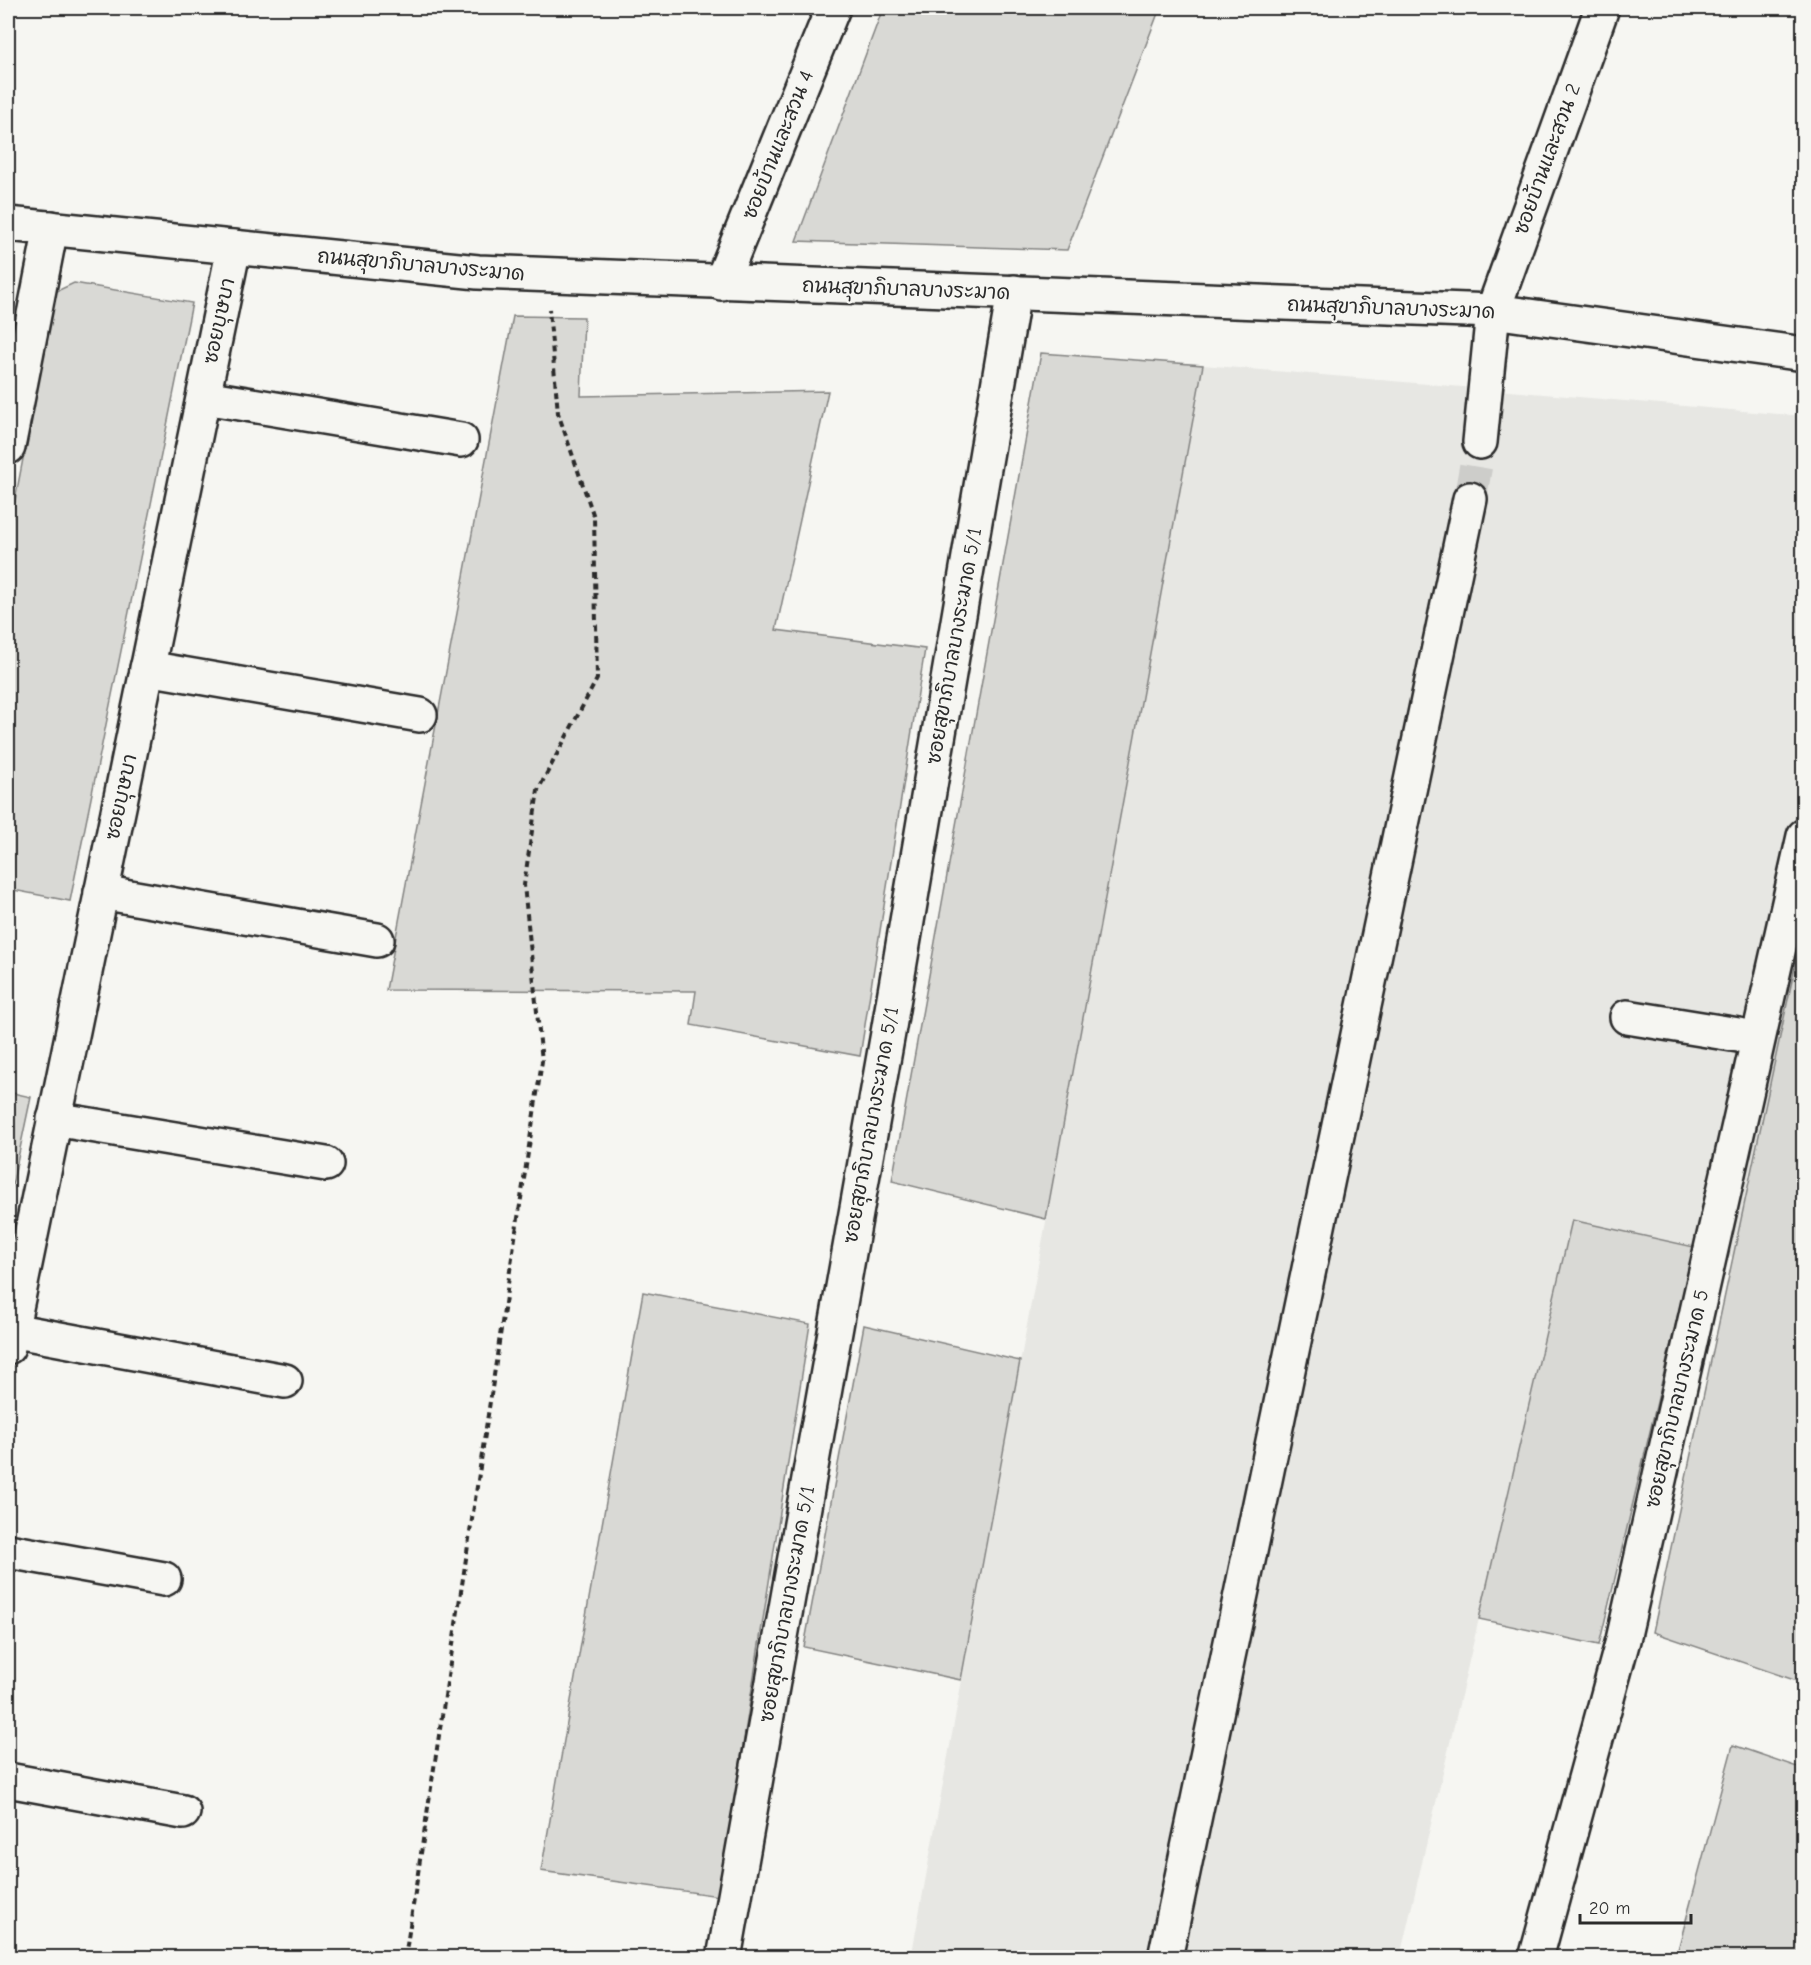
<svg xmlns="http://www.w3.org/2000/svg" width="1811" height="1965" viewBox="0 0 1811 1965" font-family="'Comic Neue','Playpen Sans Thai',sans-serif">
<rect width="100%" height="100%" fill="#f6f6f2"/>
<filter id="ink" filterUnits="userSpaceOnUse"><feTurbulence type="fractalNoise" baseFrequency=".0167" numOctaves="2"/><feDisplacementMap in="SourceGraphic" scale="12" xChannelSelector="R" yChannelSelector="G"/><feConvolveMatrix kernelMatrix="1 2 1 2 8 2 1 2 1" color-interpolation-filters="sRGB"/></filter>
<g filter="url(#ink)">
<path fill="#e7e7e3" d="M1203,365L1803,416V929L1733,1257L1572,1220L1400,1957L911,1958Z"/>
<g fill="#d9d9d5" stroke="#828280" stroke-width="1.5">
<path d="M883,8H1160L1067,250L796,241Z"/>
<path d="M74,283L192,303L70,901L8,889V537L55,292Z"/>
<path d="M513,316L584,317L581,396L828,391L776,630L925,649L860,1056L691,1025L696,991L386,990Z"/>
<path d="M1041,353L1203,365L1046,1219L892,1181Z"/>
<path d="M1803,929V1683L1653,1632Z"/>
<path d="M8,1092L31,1097L8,1205Z"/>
<path d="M1572,1220L1694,1247L1599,1645L1479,1619Z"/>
<path d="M643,1292L810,1324L719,1896L541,1871Z"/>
<path d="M864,1325L1020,1361L961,1680L804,1647Z"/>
<path d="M1733,1745L1803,1769V1957H1676Z"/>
</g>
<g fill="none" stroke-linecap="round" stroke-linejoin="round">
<path stroke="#cdcdca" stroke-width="33" stroke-dasharray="33 16" stroke-linecap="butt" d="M1470,499L1480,442"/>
<defs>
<g id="minor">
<path d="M8,224L478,272L1493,311L1804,354"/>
<path d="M721,283L833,8"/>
<path d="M204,397L461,440"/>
<path d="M1480,442L1493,311L1602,8"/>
<path d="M8,447L51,228"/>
<path d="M147,668L420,715"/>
<path d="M101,892L377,940"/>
<path d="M1627,1017L1757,1038"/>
<path d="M54,1119L326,1164"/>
<path d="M11,1330L285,1381"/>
<path d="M8,1347L234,247"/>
<path d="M8,1551L164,1579"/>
<path d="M8,1780L183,1812"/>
<path d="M724,1958L888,1033L1014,292"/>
<path d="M1165,1958L1470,499"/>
<path d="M1536,1958L1623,1640L1804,836"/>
</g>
</defs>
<use href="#minor" stroke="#2b2b2b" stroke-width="38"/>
<path stroke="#2b2b2b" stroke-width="4" stroke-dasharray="6 4.5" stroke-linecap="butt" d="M405,1958L542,1061L524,885L538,790L597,679L594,517L558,413L549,309"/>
<use href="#minor" stroke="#f6f6f2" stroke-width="33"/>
</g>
</g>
<g text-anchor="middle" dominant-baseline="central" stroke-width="4.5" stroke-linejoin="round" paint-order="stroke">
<g font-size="20" fill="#2b2b2b" stroke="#f6f6f2">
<text transform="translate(778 145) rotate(-68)">ซอยบ้านและสวน 4</text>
<text transform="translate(1547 159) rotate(-70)">ซอยบ้านและสวน 2</text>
<text transform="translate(421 265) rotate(5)">ถนนสุขาภิบาลบางระมาด</text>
<text transform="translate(906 289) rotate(2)">ถนนสุขาภิบาลบางระมาด</text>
<text transform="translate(1391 308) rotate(2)">ถนนสุขาภิบาลบางระมาด</text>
<text transform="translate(219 321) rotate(-78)">ซอยบุษบา</text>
<text transform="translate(954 646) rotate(-80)">ซอยสุขาภิบาลบางระมาด 5/1</text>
<text transform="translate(121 797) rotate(-78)">ซอยบุษบา</text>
<text transform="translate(871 1125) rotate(-80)">ซอยสุขาภิบาลบางระมาด 5/1</text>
<text transform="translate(1677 1399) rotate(-77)">ซอยสุขาภิบาลบางระมาด 5</text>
<text transform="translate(787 1604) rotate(-80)">ซอยสุขาภิบาลบางระมาด 5/1</text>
</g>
</g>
<rect width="1811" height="1965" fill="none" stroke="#f6f6f2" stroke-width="30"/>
<rect x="15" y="15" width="1781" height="1935" fill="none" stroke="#2b2b2b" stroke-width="2" filter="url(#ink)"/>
<path d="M1580 1914v9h111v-9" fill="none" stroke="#2b2b2b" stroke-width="3"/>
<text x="1589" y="1914" font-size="18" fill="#2b2b2b" stroke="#f6f6f2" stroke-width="4.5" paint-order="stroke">20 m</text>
</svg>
